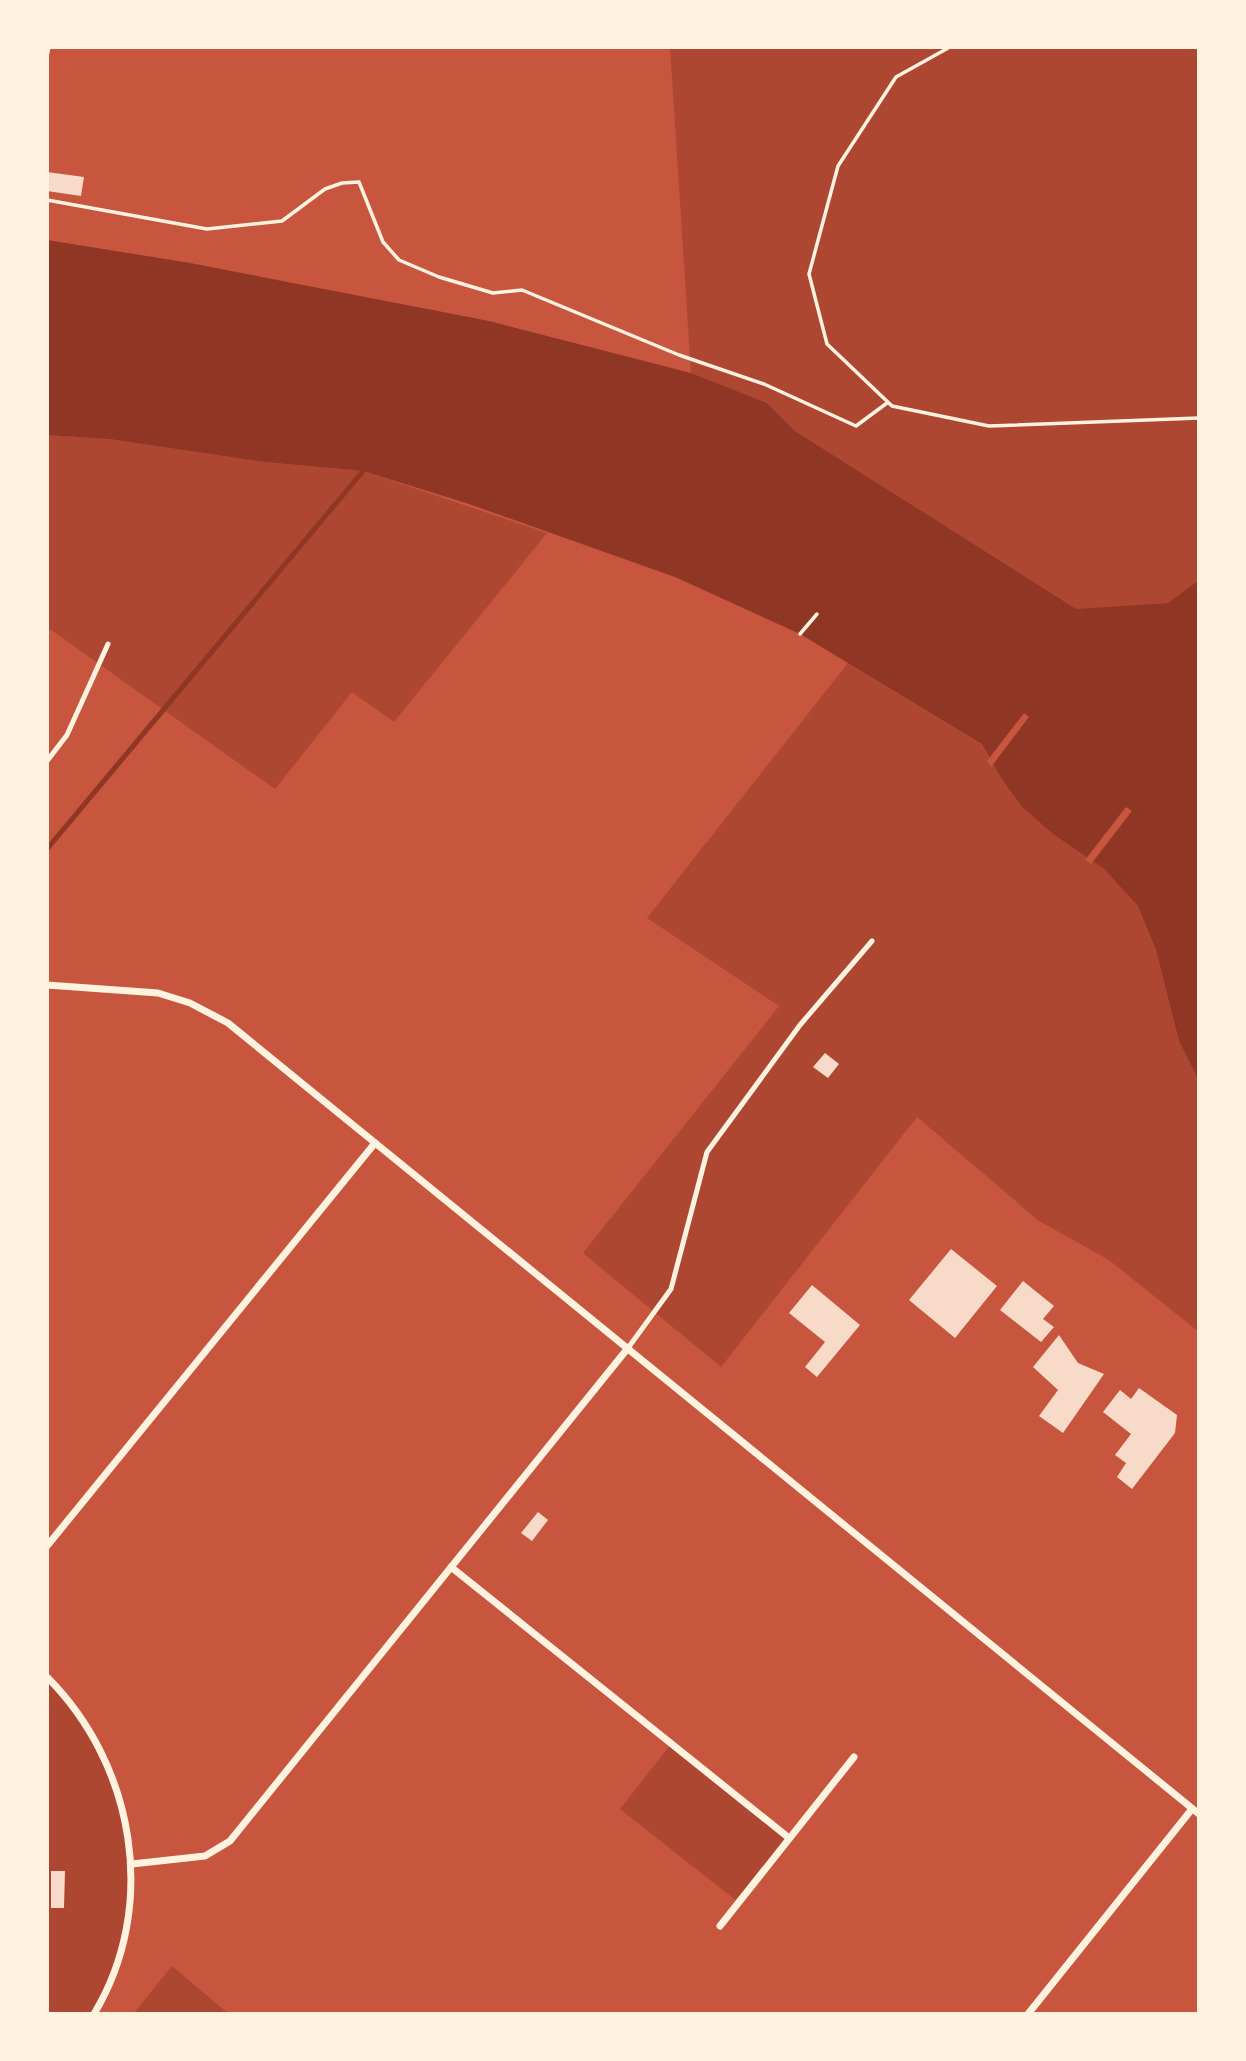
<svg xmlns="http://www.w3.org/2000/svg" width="1246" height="2061" viewBox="0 0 1246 2061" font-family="'Playfair Display',serif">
<rect width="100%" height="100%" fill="#c8553d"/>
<g fill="#ae4732">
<path d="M670,47H1199V580L1168,603L1076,610L795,431L767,403L691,373Z"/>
<path d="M47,435L109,439L265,462L363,471L547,533L394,722L352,692L275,789L47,627Z"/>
<path d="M848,663L982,744L1001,778L1022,807L1053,834L1104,869L1138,906L1156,950L1179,1041L1199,1081V1332L1109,1260L1039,1221L917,1117L721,1367L583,1253L779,1006L647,918Z"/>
<path d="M47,1677L75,1709L111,1778L132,1864L123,1946L94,2014H47Z"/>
<path d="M671,1744L789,1838L738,1902L620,1809Z"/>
<path d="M172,1966L229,2014H133Z"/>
</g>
<path fill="#8f3625" d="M47,240L190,263L489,321L691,373L767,403L795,431L1076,609L1168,603L1199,580V1081L1179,1041L1156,950L1138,906L1104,869L1053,834L1022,807L1001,778L982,744L800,634L675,577L466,503L363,471L265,462L109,439L47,435Z"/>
<g fill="#c8553d">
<path d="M1024,713L1029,717L991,767L987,761Z"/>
<path d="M1126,807L1132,811L1091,864L1085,860Z"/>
</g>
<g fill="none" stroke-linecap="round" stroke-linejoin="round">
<path stroke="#8f3625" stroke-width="5" d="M47,849L363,471"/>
</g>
<g fill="#f7dbc8">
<path d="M47,172L84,177L81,196L47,191Z"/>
<path d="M825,1053L839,1064L828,1078L813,1067Z"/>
<path d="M951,1249L997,1286L955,1338L909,1300Z"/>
<path d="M1023,1281L1054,1306L1043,1319L1054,1327L1041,1342L1000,1310Z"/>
<path d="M812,1285L860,1325L817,1377L805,1367L825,1342L789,1313Z"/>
<path d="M1059,1335L1078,1363L1104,1374L1063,1433L1039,1416L1058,1390L1033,1367Z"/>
<path d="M1139,1388L1177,1415L1175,1433L1132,1489L1117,1477L1126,1463L1115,1455L1131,1434L1103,1412L1120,1390L1131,1399Z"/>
<path d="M538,1512L548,1520L532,1541L521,1533Z"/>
<path d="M51,1871H65L64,1908H51Z"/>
</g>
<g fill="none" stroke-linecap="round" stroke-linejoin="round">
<g stroke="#fff3e0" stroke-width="3.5">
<path d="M950,47L896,77L838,166L809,274L827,344L892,406L989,426L1199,418"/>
<path d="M47,56L49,47"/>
<path d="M47,200L207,229L282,221L325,189L342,183L359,182L383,242L399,260L439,277L493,293L522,290L679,355L764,384L856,426L887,403"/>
<path d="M800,634L817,614"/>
</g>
<g stroke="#fff3e0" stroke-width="5">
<path d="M47,761L67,735L108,644"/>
<path d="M628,1348L671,1289L707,1152L800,1025L872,941"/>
</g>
<g stroke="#fff3e0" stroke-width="7">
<path d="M47,985L158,993L190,1003L228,1023L1199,1814"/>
<path d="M47,1546L375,1143"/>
<path d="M451,1567L789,1838"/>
<path d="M47,1677C135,1765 159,1906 94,2014"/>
<path d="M132,1864L205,1856L230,1841L628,1348"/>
<path d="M720,1926L854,1757"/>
<path d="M1028,2014L1192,1809"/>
</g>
</g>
<rect width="1246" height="2061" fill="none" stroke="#fff3e0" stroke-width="98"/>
</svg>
